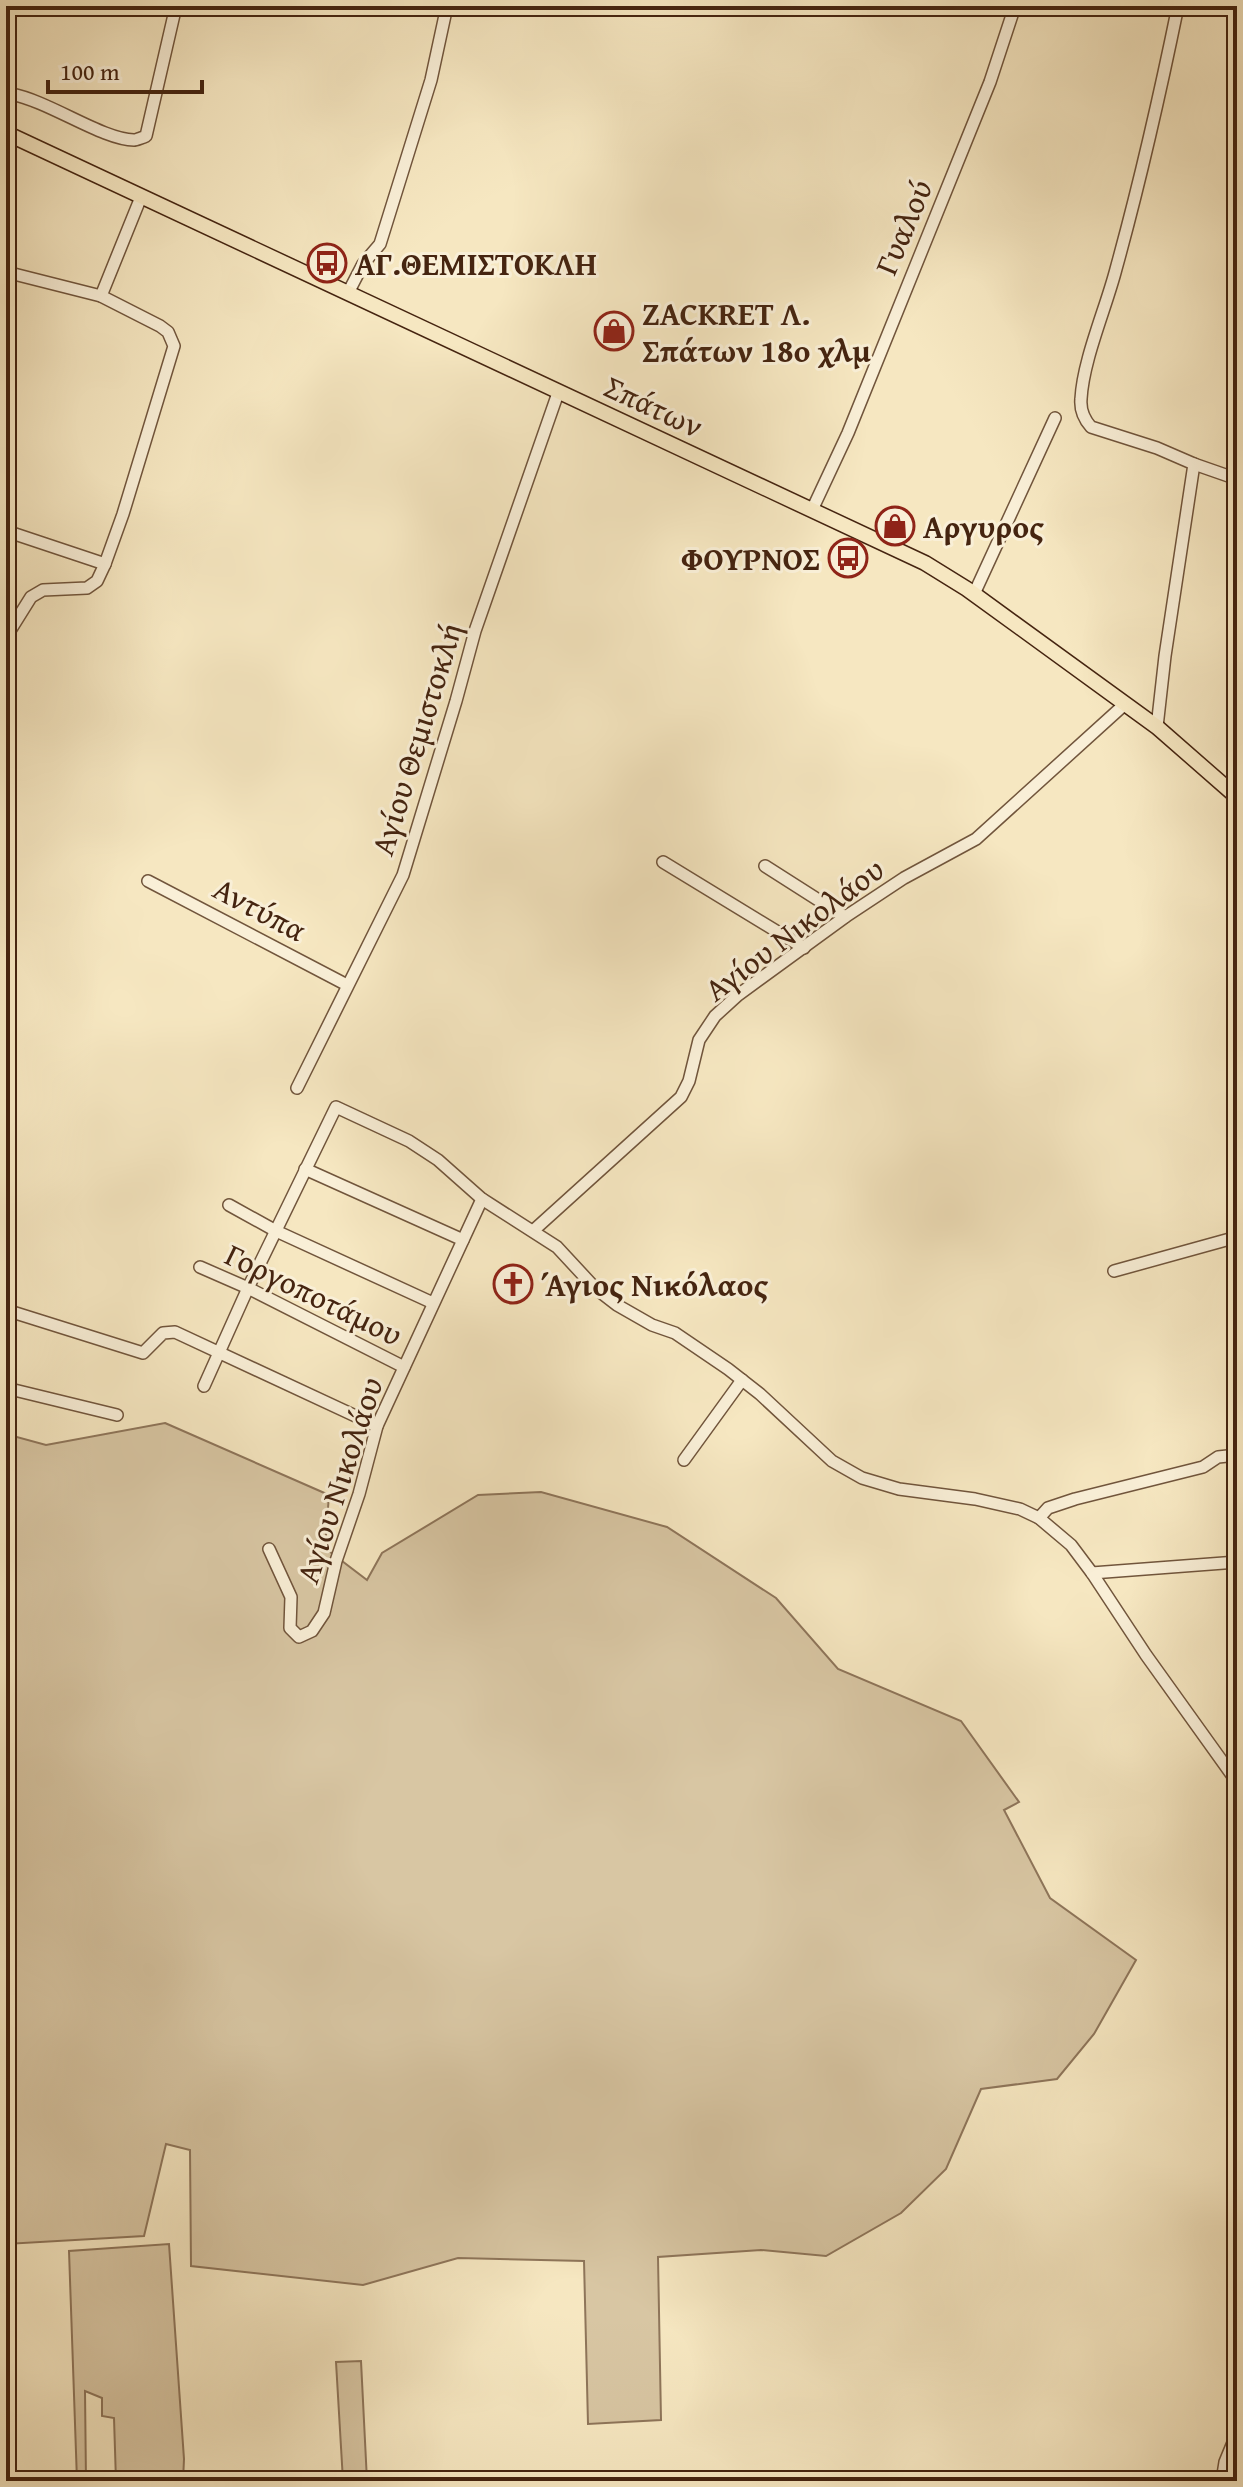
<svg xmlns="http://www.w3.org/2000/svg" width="1243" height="2487" viewBox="0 0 1243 2487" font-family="'Gentium Book Plus',serif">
<rect width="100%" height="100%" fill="#f6e7c1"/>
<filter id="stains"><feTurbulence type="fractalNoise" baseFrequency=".0025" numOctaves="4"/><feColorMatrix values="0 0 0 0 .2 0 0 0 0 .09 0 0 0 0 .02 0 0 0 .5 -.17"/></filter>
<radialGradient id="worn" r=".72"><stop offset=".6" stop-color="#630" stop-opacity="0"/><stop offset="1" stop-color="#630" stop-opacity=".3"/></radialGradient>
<g fill="#d8c6a3" stroke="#8e755a" stroke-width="2">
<path d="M165,1423L329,1495L325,1548L367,1580L382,1553L478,1495L541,1492L667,1527L776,1598L838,1669L961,1721L1019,1802L1004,1810L1050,1898L1136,1960L1094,2034L1057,2079L981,2089L946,2169L901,2213L826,2256L761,2250L658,2257L661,2420L588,2424L584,2261L458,2258L363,2285L191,2266L190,2150L166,2144L144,2236L6,2244V1434L46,1445Z"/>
<path d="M169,2244L184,2459L183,2481H116L114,2418L102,2416V2398L85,2391L86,2481H77L69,2251Z"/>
<path d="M361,2361L367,2481H343L336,2362Z"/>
</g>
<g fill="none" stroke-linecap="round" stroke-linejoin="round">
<defs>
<g id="minor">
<path d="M6,101L11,94C49,101 103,140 134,140C136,140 144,137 146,136L176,6"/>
<path d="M6,272L101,296L160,326L168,332L174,346L123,514L105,564L97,581L87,588L43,590L31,597L6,637"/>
<path d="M348,293L363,264L380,244L431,80L447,6"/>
<path d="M101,296L141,197"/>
<path d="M1194,464L1237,479"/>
<path d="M812,510L848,433L990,82L1015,6"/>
<path d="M6,531L105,564"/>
<path d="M974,594L1055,418"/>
<path d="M1157,727L1165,656L1194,464L1157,448L1091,427C1084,419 1080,410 1081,399C1083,360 1106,308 1116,269C1140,182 1160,94 1178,6"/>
<path d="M663,862L804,948"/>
<path d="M765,866L845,917"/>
<path d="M148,881L347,985"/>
<path d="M297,1088L403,875L456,701L475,631L558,393"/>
<path d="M305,1169L463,1240"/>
<path d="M229,1205L276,1231L433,1303"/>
<path d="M534,1230L681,1097L689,1081L699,1040L715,1016L738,995L845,917L904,878L976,839L1125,704"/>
<path d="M200,1267L248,1288L404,1367"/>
<path d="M1114,1271L1237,1237"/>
<path d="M6,1310L143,1353L163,1333L175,1332L377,1426"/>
<path d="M204,1386L248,1288L336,1107L409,1141L438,1160L482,1199L557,1247L595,1288L617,1305L652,1325L675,1333L728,1369L760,1394L832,1461L862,1478L899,1489L975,1499L1020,1509L1039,1518L1071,1545L1092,1573L1146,1655L1237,1782"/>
<path d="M6,1388L117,1415"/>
<path d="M684,1460L742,1380"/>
<path d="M1039,1518L1048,1508L1075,1499L1203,1467L1218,1457L1237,1455"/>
<path d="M269,1549L291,1597L290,1628L299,1637L312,1631L324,1613L336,1561L359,1494L377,1426L482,1199"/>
<path d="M1092,1573L1237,1562"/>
<path d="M1222,2481L1225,2462L1237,2433"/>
</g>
<path id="major" d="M6,133L925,563L967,589L1157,727L1237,797"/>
</defs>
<use href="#minor" stroke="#71553c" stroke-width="14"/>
<use href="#major" stroke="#452410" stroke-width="17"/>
<use href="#minor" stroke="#f9efd7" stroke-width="11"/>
<use href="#major" stroke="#f6e7c1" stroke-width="14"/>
</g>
<defs>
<symbol id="bus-ring" viewBox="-11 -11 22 22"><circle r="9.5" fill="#f9efd7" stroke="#8f2418" stroke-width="1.5"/><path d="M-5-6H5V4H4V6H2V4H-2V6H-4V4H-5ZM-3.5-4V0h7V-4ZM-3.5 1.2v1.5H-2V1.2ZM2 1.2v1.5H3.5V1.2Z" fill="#8f2418"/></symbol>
<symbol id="shop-ring" viewBox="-11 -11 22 22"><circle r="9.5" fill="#f9efd7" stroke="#8f2418" stroke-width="1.5"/><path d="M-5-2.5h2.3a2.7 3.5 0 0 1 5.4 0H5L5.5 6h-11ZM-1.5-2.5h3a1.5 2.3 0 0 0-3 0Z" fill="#8f2418"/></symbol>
<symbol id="church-ring" viewBox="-11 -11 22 22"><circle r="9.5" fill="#f9efd7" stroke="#8f2418" stroke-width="1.5"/><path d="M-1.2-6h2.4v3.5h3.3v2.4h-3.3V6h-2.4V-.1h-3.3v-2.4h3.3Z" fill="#8f2418"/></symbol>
</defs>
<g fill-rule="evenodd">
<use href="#bus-ring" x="305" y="241" width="44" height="44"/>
<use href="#shop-ring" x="592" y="309" width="44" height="44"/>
<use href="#shop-ring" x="873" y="504" width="44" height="44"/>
<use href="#bus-ring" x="826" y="536" width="44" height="44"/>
<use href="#church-ring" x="491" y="1262" width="44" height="44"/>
</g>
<g text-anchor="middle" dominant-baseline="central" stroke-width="6" stroke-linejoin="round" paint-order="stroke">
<g font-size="32" fill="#452410" stroke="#f9efd7">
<text transform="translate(903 227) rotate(-67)">Γυαλού</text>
<text transform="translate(654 406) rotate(25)">Σπάτων</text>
<text transform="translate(416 739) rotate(-73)">Αγίου Θεμιστοκλή</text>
<text transform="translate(260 909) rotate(28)">Αντύπα</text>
<text transform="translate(794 929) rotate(-37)">Αγίου Νικολάου</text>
<text transform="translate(314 1294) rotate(26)">Γοργοποτάμου</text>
<text transform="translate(339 1480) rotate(-72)">Αγίου Νικολάου</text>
</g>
<g font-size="32" font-weight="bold" fill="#452410" stroke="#f9efd7" text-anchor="start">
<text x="355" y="263">ΑΓ.ΘΕΜΙΣΤΟΚΛΗ</text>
<text x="642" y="313">ZACKRET Λ.<tspan x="642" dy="37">Σπάτων 18ο χλμ</tspan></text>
<text x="923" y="526">Αργυρος</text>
<text x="820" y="558" text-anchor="end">ΦΟΥΡΝΟΣ</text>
<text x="541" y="1284">Άγιος Νικόλαος</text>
</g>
</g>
<rect width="1243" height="2487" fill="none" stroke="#f6e7c1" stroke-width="32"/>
<rect x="8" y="8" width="1227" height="2471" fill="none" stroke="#452410" stroke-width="4"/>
<rect x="16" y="16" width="1211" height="2455" fill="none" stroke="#452410" stroke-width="2"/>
<path d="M48 80v12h154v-12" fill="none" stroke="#452410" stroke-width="4"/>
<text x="60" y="80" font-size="24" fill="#452410" stroke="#f9efd7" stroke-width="6" paint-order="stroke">100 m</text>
<rect width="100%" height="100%" filter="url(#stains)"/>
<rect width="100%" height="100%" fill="url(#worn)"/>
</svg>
